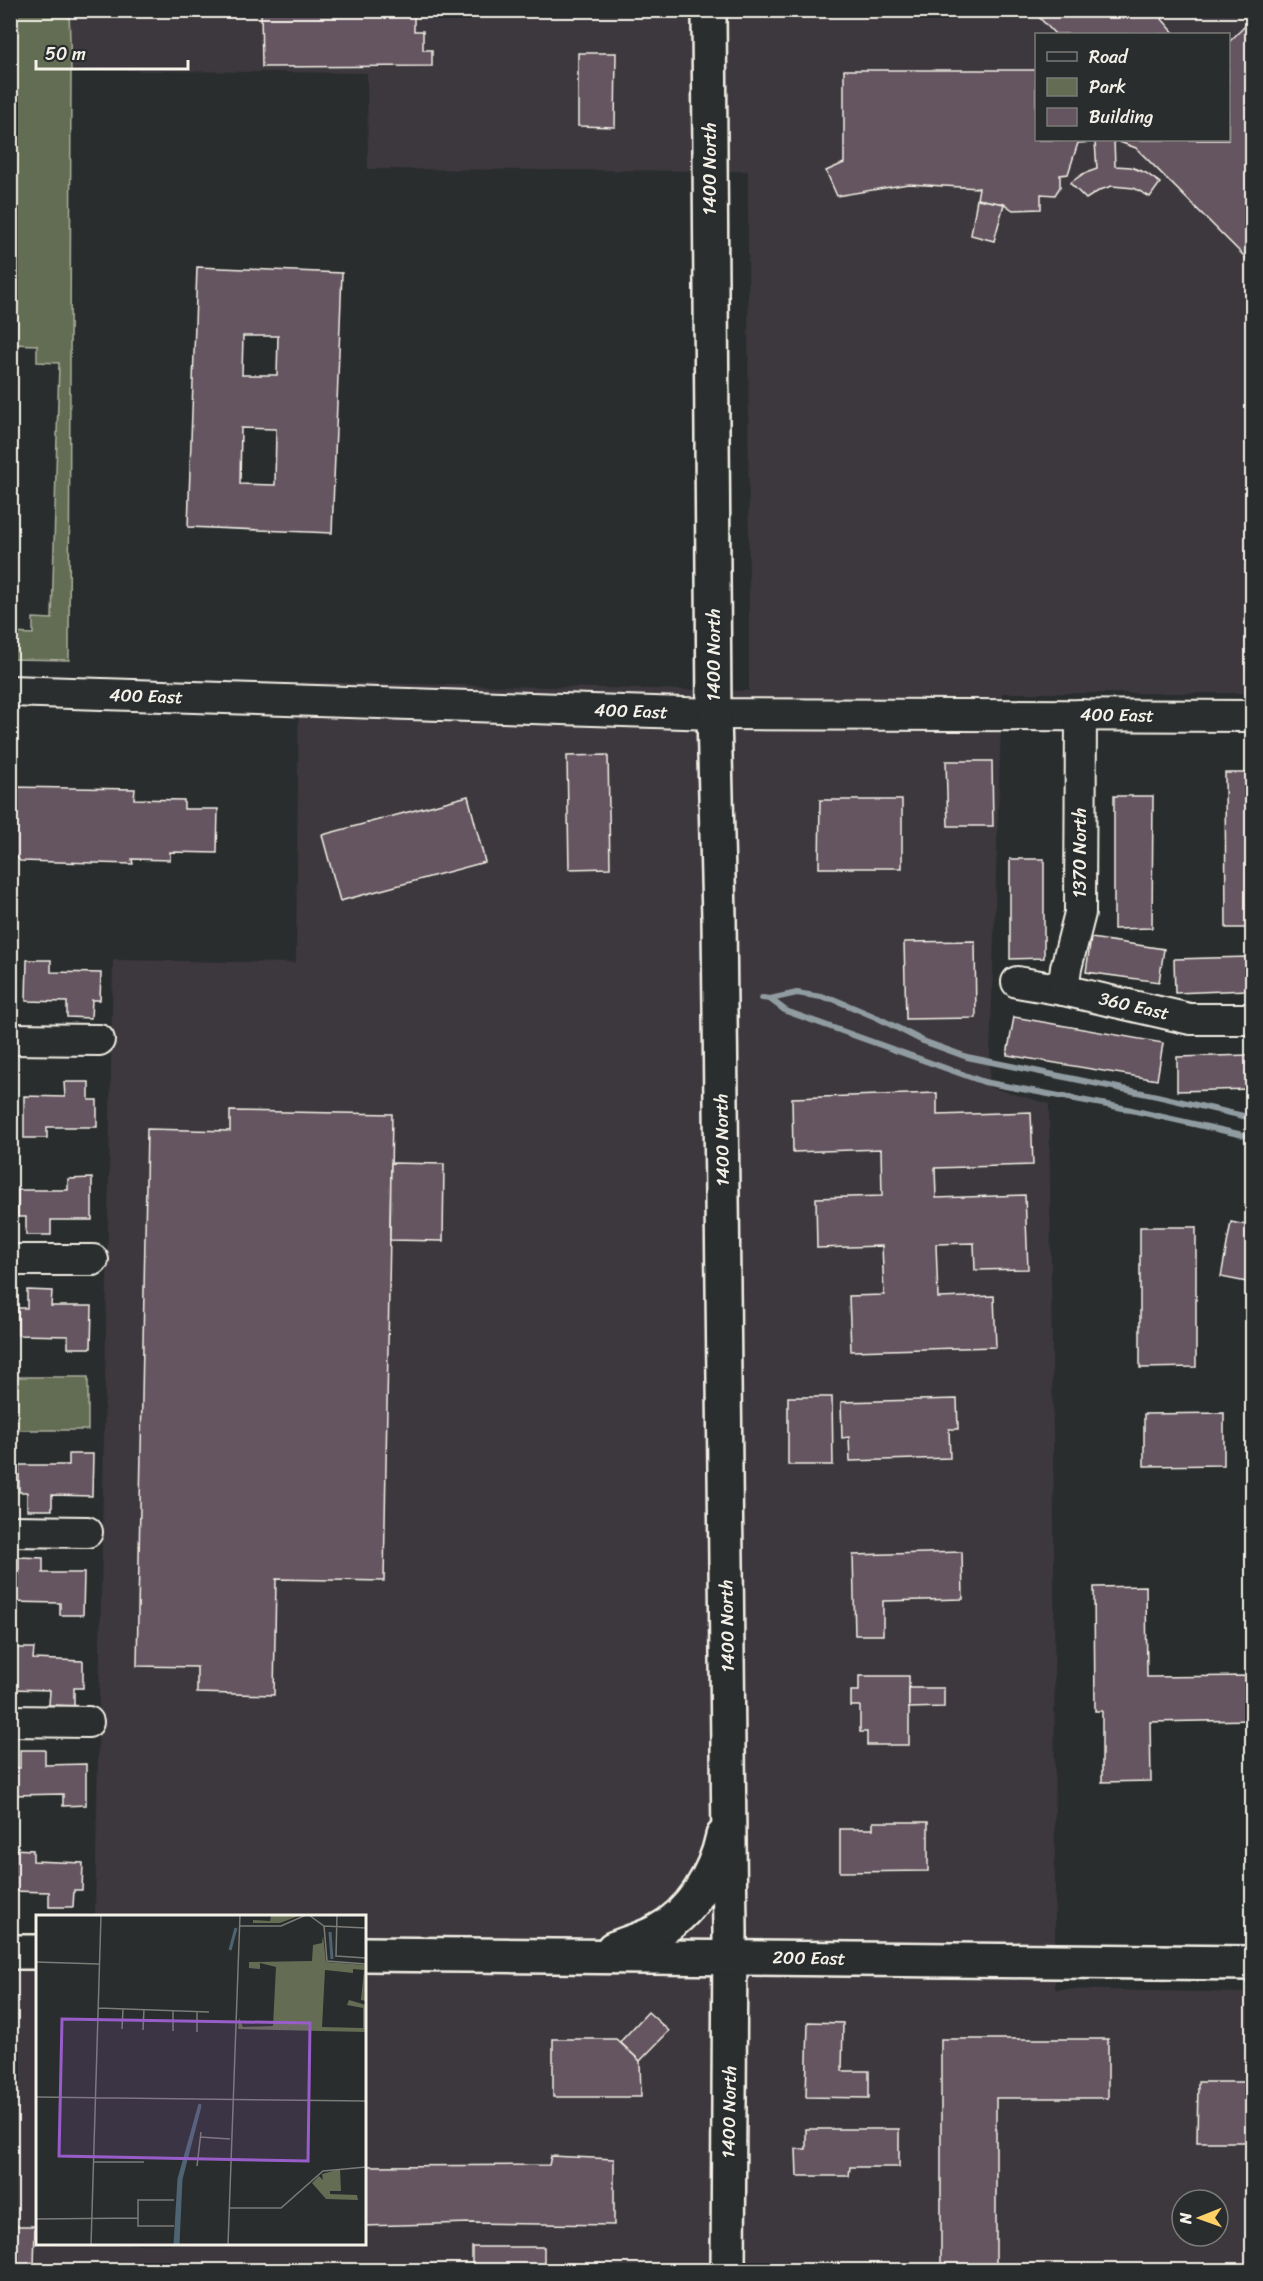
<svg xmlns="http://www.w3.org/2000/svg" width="1263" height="2281" viewBox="0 0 1263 2281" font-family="Sriracha,sans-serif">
<rect width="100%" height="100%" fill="#2a2d2e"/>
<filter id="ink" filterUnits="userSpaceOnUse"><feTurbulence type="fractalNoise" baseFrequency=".0167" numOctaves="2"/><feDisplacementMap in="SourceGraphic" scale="12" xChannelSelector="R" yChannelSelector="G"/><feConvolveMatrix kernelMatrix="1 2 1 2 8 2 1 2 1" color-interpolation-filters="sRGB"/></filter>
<g filter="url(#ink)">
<path fill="#3c393d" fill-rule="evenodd" d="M69,11H1252V693H1002L989,1087L1049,1104L1054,1527L1055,1989L1252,1993V2270H11V1970H37L38,2244H364V1916H95L113,960L296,963L299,682L749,691L748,171L368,169L367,73L71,70ZM1036,34H1228V140H1036ZM1182,2200H1218V2236H1182Z"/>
<g fill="#646d53" stroke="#acaf9e" stroke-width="1.5">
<path d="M11,10L69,11L71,70L69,660L11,659V633L33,634V618L52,619L59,363L37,362V345L11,344Z"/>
<rect x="11" y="1377" width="77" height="53"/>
</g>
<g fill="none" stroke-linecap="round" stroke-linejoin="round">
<g stroke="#909ca1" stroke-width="6">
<path d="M762,998L770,999L786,1011L984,1082L1118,1107L1252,1137"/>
<path d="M770,999L797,993L833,999L878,1018L923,1041L967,1057L1157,1096L1252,1118"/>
</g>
</g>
<g fill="#655560" stroke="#f4f1e8" stroke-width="1.5" fill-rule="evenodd">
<path d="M261,10L414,12V31H423V50H432V66L262,67Z"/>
<path d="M1036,10H1170L1162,19L1175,34H1055L1034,12Z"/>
<path d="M1250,21L1252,23V264L1136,148L1114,140H1228V43Z"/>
<path d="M578,53H616L615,127L578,126Z"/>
<path d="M844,70H1036V140H1114L1115,166L1131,167L1146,173L1160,183L1150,197L1134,188L1112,186L1100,190L1086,199L1070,183L1083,174L1097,169L1095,142L1078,143L1068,174L1060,175V187L1055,195L1041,194V209L1013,210L1004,204L977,199L979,188L908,184L837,196L826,171L844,163Z"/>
<path d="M977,199L1004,204L994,241L971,235Z"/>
<path d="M197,267L342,273L332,533L188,527ZM243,336H278L277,375H242ZM241,428L276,429L275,485L240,484Z"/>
<path d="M608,755L610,868L569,869L567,756Z"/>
<path d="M946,761H992L993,826H948Z"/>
<path d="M1225,773H1252V928H1226Z"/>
<path d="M10,787L135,789L134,799L184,800V809H218L217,853L170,852V860L132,859L133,864L20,861L14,854H10Z"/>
<path d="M468,796L485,862L340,901L322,835Z"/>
<path d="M1114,796H1153L1152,928L1114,929Z"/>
<path d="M820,800H902V868H819Z"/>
<path d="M1010,859H1044V958L1010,959Z"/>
<path d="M1091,938L1164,949L1159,982L1086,972Z"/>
<path d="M975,941L976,1018L906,1019L904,942Z"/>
<path d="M1248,957V990L1175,993L1174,959Z"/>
<path d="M27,960H51V972L101,973L100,1000H92L91,1018L67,1017V1002L26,1001Z"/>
<path d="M10,966H15V999L10,998Z"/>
<path d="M1014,1017L1163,1043L1157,1080L1007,1055Z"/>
<path d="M1250,1055L1251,1089L1177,1091V1057Z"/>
<path d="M64,1082H89V1100H97V1127H47V1138H24V1096L65,1097Z"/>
<path d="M937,1093V1115L1031,1112L1033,1165L935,1168L936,1198L1025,1195L1028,1269L975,1270L974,1243L936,1244L938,1298L994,1296L996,1347L851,1351L849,1296L884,1295L882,1246L817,1248L816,1198L882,1196L881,1149L793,1152L792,1098Z"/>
<path d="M230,1111L392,1114L384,1581L276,1579L274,1695L197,1693V1667L137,1666L147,1129L230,1131Z"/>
<path d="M391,1163L444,1164L443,1241L390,1240Z"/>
<path d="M92,1178V1220H51V1235H26V1217H18V1190H68V1179Z"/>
<path d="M1231,1222L1252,1226V1283L1221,1277Z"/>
<path d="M1140,1227H1196V1367L1140,1368Z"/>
<path d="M27,1290L52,1291L51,1306H92L91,1348H68V1336L18,1335V1308H27Z"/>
<path d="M788,1397H832L833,1465H788Z"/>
<path d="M957,1399L958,1429H949L950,1458L850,1461L849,1437L842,1438L841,1402Z"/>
<path d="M1224,1413V1465L1144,1466V1414Z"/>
<path d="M69,1454H93L92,1496L52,1495V1510H27V1492H19V1465H69Z"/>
<path d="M962,1552L963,1599L883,1601V1635H855L853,1555Z"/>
<path d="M19,1557L43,1558V1573H84L83,1615H60V1603L10,1602V1575H19Z"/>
<path d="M1146,1586L1147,1677L1252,1676V1720L1150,1722L1151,1781L1102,1782V1711H1095L1094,1587Z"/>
<path d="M10,1648H34L33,1659L83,1661V1688H74V1706L49,1705L50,1690L10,1689Z"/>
<path d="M859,1676H909V1745H867V1732H860V1706H851V1691H859Z"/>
<path d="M909,1688H944V1707L909,1708Z"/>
<path d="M20,1750H45V1765L86,1764V1805L63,1806V1794L13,1795L12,1768H20Z"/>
<path d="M873,1822H928V1871L840,1872V1829H873Z"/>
<path d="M10,1849L33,1850V1861L83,1863L82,1890H74L73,1907H49V1892L10,1891Z"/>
<path d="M648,2012L669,2031L640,2061L620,2042Z"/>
<path d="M808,2022L843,2023L842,2071H869V2098L806,2097Z"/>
<path d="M553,2039H616L640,2061L641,2097H553Z"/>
<path d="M941,2039H1108V2098H996V2270H941Z"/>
<path d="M1198,2082H1252V2142H1197Z"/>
<path d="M806,2129H899V2167H850L849,2176H797L796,2149H806Z"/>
<path d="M551,2156L614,2159V2225L472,2223L364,2226V2166L549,2165Z"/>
<path d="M10,2226H35L34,2270H10Z"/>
<rect x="472" y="2247" width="72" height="23"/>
</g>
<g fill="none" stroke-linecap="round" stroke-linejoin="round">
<defs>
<g id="minor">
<path d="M10,691L714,714L1252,716"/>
<path d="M1017,982L1063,990L1190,1019H1252"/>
<path d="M1063,990L1066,968L1080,913L1081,715"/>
<path d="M10,1039L99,1040"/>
<path d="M10,1260H93"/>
<path d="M10,1531L87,1532"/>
<path d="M10,1721L88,1722"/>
</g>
<g id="major">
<path d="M709,10L714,714L719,918L730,1932L728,2270"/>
<path d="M613,1949C627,1943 643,1939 656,1932C691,1914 715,1874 723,1836"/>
<path d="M10,1952H38"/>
<path d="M364,1954L1252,1963"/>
</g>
</defs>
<use href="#minor" stroke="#f4f1e8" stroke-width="34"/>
<use href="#major" stroke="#f4f1e8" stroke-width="38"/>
<use href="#minor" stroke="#2a2d2e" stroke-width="30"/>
<use href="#major" stroke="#2a2d2e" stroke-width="33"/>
</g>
</g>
<g text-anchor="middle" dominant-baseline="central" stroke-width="4.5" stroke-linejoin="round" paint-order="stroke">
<g font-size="18" fill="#f4f1e8" stroke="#2a2d2e">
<text transform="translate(710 169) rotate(-90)">1400 North</text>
<text transform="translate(714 655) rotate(-90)">1400 North</text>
<text transform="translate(146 696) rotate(2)">400 East</text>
<text transform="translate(631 711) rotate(2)">400 East</text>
<text transform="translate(1117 715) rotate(1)">400 East</text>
<text transform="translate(1080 853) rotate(-90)">1370 North</text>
<text transform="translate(1134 1006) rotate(13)">360 East</text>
<text transform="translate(722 1140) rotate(-91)">1400 North</text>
<text transform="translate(727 1626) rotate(-91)">1400 North</text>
<text transform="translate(809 1958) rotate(1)">200 East</text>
<text transform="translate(729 2112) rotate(-89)">1400 North</text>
</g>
</g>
<g transform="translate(36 1915)">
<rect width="330" height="330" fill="#2a2d2e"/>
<path d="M265,0L244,8H217V5L234,6L235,1ZM287,21L290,47L330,50V86L325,85L328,55L317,54V58L289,55L286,112L327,113V93L311,90L313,85L330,90V117L202,114L203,103L207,112L237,111L240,52L224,48V54L213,53V47L276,46L277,30L286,28ZM304,254L305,276H294V279L321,280L322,285L290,284L276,268L283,261L287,265L286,259Z" fill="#646d53"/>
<path fill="none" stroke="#4e6472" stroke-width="3" d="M294,17L296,44M194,35L200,13M139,330L143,264L164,189M142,330L145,264L164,191"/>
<path fill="none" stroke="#7b7b78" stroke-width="1.5" d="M273,0L288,11L330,13M301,0L300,41L330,43M204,11H245L270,0M288,11L291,46L330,49M0,47L63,49M62,93L173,97M86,114L87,94M107,115L108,94M137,116V95M161,117V96M0,182L330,186M164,222L194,224M58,247H108M161,251L165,217M138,285H102V311H138M193,293H245L287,256L330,252M0,304L102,303M55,330L65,0M192,330L204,0"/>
<path fill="#995dc9" fill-opacity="0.15" stroke="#995dc9" stroke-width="3" d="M26,104L274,108L272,246L23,241Z"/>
<rect width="330" height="330" fill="none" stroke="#f4f1e8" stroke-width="3"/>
</g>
<rect width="1263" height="2281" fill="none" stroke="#2a2d2e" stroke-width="36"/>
<rect x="18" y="18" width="1227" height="2245" fill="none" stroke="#f4f1e8" stroke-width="2" filter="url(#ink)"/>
<rect x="1035" y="33" width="195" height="108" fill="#2a2d2e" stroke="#7b7b78" stroke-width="1.5"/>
<rect x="1047" y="52" width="30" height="9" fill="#2a2d2e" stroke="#7b7b78" stroke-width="1.5"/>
<text x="1089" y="63" font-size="18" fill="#f4f1e8">Road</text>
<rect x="1047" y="78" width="30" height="18" fill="#646d53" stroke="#7b7b78" stroke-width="1.5"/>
<text x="1089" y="93" font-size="18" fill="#f4f1e8">Park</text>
<rect x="1047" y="108" width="30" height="18" fill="#655560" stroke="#7b7b78" stroke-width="1.5"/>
<text x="1089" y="123" font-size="18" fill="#f4f1e8">Building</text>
<g transform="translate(1200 2218) rotate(269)"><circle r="28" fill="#2a2d2e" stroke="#7b7b78" stroke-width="1.5"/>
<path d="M0-4.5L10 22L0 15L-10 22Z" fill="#ffd166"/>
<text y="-9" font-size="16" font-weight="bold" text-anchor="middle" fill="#f4f1e8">N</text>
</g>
<path d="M36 60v9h152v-9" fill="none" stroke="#f4f1e8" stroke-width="3"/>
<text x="45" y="60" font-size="18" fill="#f4f1e8" stroke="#2a2d2e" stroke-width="4.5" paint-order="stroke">50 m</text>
</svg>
